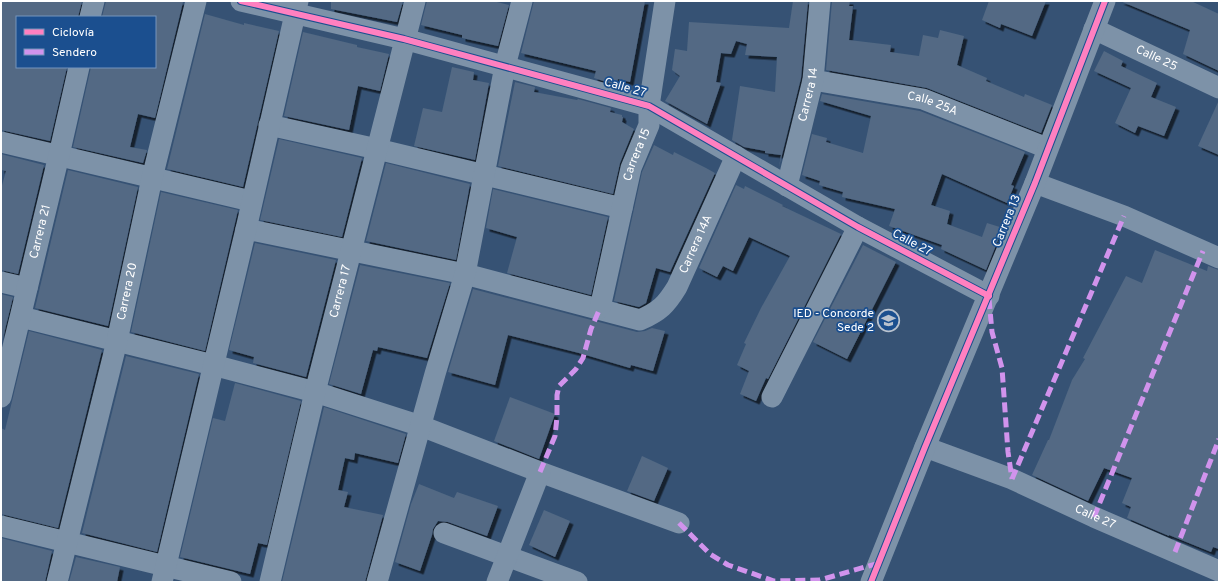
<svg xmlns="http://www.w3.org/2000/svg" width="1220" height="583" viewBox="0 0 1220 583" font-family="Overpass,sans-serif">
<defs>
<filter id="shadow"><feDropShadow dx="3.5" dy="3.5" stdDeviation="0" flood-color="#0009"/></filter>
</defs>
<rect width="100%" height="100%" fill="#365274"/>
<g fill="#526984" filter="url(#shadow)">
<path d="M1,1H82L78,17H17V67H67L50,141L1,130Z"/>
<path d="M106,1H178L183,2L155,118L138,114L130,147L147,150L143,163L73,147L91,67H155V17H102Z"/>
<path d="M331,1H403L397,22L331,9Z"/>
<path d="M427,1H493L509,5L498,46L462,38V35L421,25Z"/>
<path d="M534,1H645L630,82L618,79L616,85L594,78L596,71L521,53Z"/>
<path d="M793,1H808L801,78L779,167L781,155L765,153V151L744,147L732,140L740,86L775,92L777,57L745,55L747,44L736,41L731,54L721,53L716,82L721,83L707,124L665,101L680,76L672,70L675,49L687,51L689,22L789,28Z"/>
<path d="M832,1H850L849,6H853L849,40L891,45L890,52L919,56L923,35L938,38L940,30L964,36L957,65L987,78L986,81L1024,97L1025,94L1052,105L1041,133L927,88L826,70Z"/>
<path d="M989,1H1046L1032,36L1001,24L1000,28L982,20Z"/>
<path d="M1120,1H1191L1219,14V71L1183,54L1190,30Z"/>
<path d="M205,14L244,25V23L279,31L243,187L167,169Z"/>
<path d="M303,32L357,45V47L389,54L380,91L358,86L349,130L284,116Z"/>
<path d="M1104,51L1123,61L1121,66L1157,83L1151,97L1176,107L1164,136L1138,126L1135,133L1115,123L1131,88L1094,71Z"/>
<path d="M452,67L474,72L473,80L489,83L475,160L414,146L423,108L442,112Z"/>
<path d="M515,82L535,87L534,92L577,100L578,99L611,108L610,112L622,115V117H623L622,122L634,129L620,163L613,194L498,166Z"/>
<path d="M822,94L920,111L1025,152L1011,185L1014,186L1007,203L942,174L931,205L950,211L947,224L982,237L987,223L1003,228L986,270L941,249L942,245L889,226L895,209L842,197L843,192L819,185L820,181L802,175L812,134L827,138L826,142L863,153L871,116L820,101Z"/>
<path d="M1219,100V155L1198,146Z"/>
<path d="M279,139L362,158L342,237L260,220Z"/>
<path d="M654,145L673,155L674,152L706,168L715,173L670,272L656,268L646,303L639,307L614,301L642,172Z"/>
<path d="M1,154L44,165L18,274L1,270V189L6,171L1,170Z"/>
<path d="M386,163L470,184L456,260L366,241Z"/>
<path d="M68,170L138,187L108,326L35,308Z"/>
<path d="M736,185L744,189L745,186L783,205L782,206L841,234L768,379L766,378L756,401L740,394L749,371L737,365L746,344L744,343L761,308L790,256L749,237L733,271L723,266L717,277L699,268Z"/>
<path d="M493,189L608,217L591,295L507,273L517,237L486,228Z"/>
<path d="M161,192L238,210L205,351L131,332Z"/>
<path d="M255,243L336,260L306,377L253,363L254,357L229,350Z"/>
<path d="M863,245L896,262L847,359L813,342Z"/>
<path d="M1155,250L1207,271L1208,266L1219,270V549L1213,547L1211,552L1169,535V536L1127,518L1131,507L1122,503L1132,478L1104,468L1088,501L1032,475L1048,440H1049L1072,380L1085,359L1083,358L1126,276L1142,283Z"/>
<path d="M360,265L450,283L427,358L378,347L377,351L373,350L361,394L329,384Z"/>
<path d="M473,289L637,332L645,331L652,328L665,331L653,371L631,365L630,368L579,353L508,335L495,385L448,372Z"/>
<path d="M1,294L13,297L1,346Z"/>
<path d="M29,331L102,350L58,528L1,514V428L5,430Z"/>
<path d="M126,356L199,374L157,552L82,533Z"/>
<path d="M235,383L301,401L267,545L258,543L250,574L180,557L213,418L225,421Z"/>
<path d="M510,397L555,414L539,459L494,441Z"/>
<path d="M324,407L406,434L398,463L355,453L354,460L345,458L338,490L348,492L344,507L383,515L365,582H282Z"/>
<path d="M642,456L668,468L654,501L627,491Z"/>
<path d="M419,484L454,498L457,492L498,506L487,536L448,522L438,521L433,529L432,535L420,571L395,562L411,504Z"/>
<path d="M544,510L570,521L555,557L529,545Z"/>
<path d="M1,538L52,551L45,582H1Z"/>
<path d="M76,557L120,567L117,582H69Z"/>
</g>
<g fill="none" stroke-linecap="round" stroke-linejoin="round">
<g stroke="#7d92a8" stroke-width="21">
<path d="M241,1L404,39L649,106L858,227L989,296"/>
<path d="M90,17L94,1"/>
<path id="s1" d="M1094,29L1219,88"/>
<path id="s2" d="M813,80L923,99L1047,148"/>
<path d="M269,125L377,149L622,208"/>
<path d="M1,142L251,201"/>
<path d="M1035,183L1124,216L1219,258"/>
<path id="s3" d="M787,186L813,80L820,1"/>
<path id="s4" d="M246,229L465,274L640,320C660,311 666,305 677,287L736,156"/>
<path d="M1,282L27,288"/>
<path id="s5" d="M600,308L631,168L649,125V106L665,1"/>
<path d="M21,317L213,365L315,392L421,426L540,472L679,523"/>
<path id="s6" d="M1,397L59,155L79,67"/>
<path d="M772,397L858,227"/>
<path id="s7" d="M925,447L1012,479L1094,517L1219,571"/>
<path d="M1,526L231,582"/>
<path d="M444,533L577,582"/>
<path id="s8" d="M57,582L117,341L152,178L196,1"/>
<path d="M162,582L246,229L298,1"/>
<path id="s9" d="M270,582L315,392L415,1"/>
<path d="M377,582L435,374L465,274L505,66L522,1"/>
<path d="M497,582L540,472"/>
<path d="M871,582L925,447L1035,183L1105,1"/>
</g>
<g stroke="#d193ec" stroke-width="5" stroke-dasharray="10 5" stroke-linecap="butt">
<path d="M989,299L992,332L1002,368L1008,452L1012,479"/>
<path d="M540,472L555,436L557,417V395L559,386L576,369L583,358L591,329L600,308"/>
<path d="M1012,479L1124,216"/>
<path d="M1094,517L1203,251"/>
<path d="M679,523L710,554L728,565L774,581L820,580L879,563"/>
<path d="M1175,552L1219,439"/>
</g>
<defs>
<g id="cycleway">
<path d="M241,1L404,39L649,106L858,227L989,296"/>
<path d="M871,582L925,447L1035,183L1105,1"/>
</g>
</defs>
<use href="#cycleway" stroke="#1b4f8f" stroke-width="8"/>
<use href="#cycleway" stroke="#ff80c0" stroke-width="6"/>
</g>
<defs>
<symbol id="school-ring" viewBox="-11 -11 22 22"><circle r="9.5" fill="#1b4f8f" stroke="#b9c2ce" stroke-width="1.5"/><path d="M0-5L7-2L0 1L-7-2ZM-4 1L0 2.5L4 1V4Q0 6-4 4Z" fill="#b9c2ce"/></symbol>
</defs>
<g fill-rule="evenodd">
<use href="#school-ring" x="876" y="308" width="25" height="25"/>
</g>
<g text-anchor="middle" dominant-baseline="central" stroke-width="3.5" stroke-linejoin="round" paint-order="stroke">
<g font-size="12" fill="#fff" stroke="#1b4f8f">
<text stroke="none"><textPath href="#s1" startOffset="69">Calle 25</textPath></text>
<text transform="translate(625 88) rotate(16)">Calle 27</text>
<text stroke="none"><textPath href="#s3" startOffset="94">Carrera 14</textPath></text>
<text stroke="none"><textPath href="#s2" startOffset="122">Calle 25A</textPath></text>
<text stroke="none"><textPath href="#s5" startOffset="158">Carrera 15</textPath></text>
<text transform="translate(1007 221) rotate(-68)">Carrera 13</text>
<text stroke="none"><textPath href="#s6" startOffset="170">Carrera 21</textPath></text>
<text transform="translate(912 243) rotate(28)">Calle 27</text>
<text stroke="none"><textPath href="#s4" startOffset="502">Carrera 14A</textPath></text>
<text stroke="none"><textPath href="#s9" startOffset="299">Carrera 17</textPath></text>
<text stroke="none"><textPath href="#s8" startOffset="299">Carrera 20</textPath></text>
<text stroke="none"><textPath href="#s7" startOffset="184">Calle 27</textPath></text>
</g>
<g font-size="12" fill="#fff" stroke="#1b4f8f" text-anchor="end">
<text x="874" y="314">IED - Concorde<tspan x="874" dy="14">Sede 2</tspan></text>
</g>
</g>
<rect width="1220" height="583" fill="none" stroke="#ffffff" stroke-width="4"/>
<rect x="16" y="16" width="140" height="52" fill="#1b4f8f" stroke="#7695bc"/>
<rect x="24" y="29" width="20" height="6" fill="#ff80c0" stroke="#7695bc"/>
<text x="52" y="36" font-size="12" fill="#ffffff">Ciclovía</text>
<rect x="24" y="49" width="20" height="6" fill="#d193ec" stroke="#7695bc"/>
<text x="52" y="56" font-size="12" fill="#ffffff">Sendero</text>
</svg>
